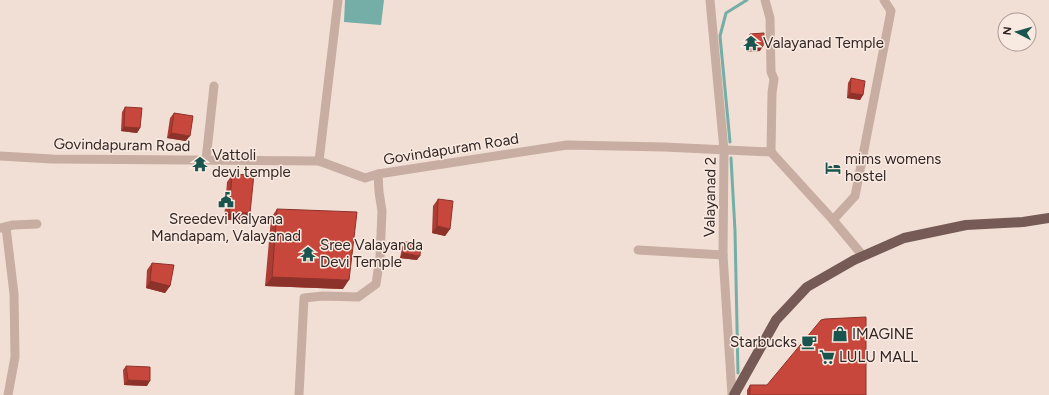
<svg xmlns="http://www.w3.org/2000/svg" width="1049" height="395" viewBox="0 0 1049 395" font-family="Figtree,sans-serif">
<rect width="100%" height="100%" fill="#f1dfd5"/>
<path fill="#74aea7" d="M345,0H384L381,25L344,22Z"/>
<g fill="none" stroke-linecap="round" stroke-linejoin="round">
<g stroke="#74aea7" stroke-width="3">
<path d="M730,142L720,36L726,13L747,0"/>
<path d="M731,158L735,231L738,373"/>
</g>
<g stroke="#c8ada2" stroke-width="9">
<path d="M710,0L724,150L723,255L732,395"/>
<path d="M765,0L770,18L771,72L774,79L772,93L771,152"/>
<path d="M0,156L52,159L319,161L365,178L378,174L567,145L664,147L771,152L833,220L863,256"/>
<path d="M206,160L214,86"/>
<path d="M319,161L338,0"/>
<path d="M833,220L855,196L891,11L884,0"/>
<path d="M6,227L14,294L15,357L8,395"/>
<path d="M0,228L13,225L37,224"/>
<path d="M638,250L723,255"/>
<path d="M299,395L304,298L323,296L358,297L376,284L380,258L382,211L379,192L378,174"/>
</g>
<path stroke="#755a55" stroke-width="10" d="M734,395L776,320L807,287L854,260L904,238L966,225L1023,222L1049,218"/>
</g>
<g fill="#ac3d34">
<path d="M750,34L760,51L747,52V39Z"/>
<path d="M851,78L863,95L860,100L847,98L848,83Z"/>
<path d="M125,107L140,128L137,133L121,131L122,112Z"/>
<path d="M174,113L186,141L167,138L170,118Z"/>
<path d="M232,175L245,220H224L227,182Z"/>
<path d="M438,199L450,229L445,236L432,233L433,206Z"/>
<path d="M277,209L343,289L265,286L271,218Z"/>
<path d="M405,242L417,260L400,258L402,247Z"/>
<path d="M152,263L170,286L165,293L146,288L147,270Z"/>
<path d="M126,366L147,386L124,385L123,370Z"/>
<path d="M750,385L866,395H747V390Z"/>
</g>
<g fill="#8c322a">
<path d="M763,46L760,51L747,52L750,47Z"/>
<path d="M850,93L863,95L860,100L847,98Z"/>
<path d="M124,127L140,128L137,133L121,131Z"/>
<path d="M171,133L190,136L186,141L167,138Z"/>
<path d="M229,213H250L245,220H224Z"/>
<path d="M437,226L450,229L445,236L432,233Z"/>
<path d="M403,253L420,256L417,260L400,258Z"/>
<path d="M272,277L349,280L343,289L265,286Z"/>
<path d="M150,281L170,286L165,293L146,288Z"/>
<path d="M128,380L150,381L147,386L124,385Z"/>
</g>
<g fill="#c8473c" stroke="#8c322a">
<path d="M764,33L763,46L750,47V34Z"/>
<path d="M851,78L865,81L863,95L850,93Z"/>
<path d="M125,107L142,108L140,128L124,127Z"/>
<path d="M174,113L193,116L190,136L171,133Z"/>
<path d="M254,174L250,213H229L232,175Z"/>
<path d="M438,199L453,201L450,229L437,226Z"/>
<path d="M277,209L357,212L349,280L272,277Z"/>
<path d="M405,242L421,243L420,256L403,253Z"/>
<path d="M152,263L174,265L170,286L150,281Z"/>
<path d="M866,317V395H750V385H767L821,320L825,319Z"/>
<path d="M126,366L150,367V381L128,380Z"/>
</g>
<defs>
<symbol id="temple-bare" viewBox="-9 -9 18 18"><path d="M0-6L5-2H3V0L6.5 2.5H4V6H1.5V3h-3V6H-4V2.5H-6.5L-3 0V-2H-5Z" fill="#1a544e" stroke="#f9eae1" stroke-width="2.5" paint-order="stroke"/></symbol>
<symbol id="hotel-bare" viewBox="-9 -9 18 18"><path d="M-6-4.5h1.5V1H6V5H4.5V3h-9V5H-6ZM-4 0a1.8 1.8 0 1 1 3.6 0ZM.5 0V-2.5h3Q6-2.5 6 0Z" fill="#1a544e" stroke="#f9eae1" stroke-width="2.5" paint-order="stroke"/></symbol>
<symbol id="civic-bare" viewBox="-9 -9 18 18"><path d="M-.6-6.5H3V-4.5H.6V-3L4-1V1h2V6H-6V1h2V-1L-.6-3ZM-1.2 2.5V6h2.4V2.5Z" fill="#1a544e" stroke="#f9eae1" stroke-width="2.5" paint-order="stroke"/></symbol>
<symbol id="shop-bare" viewBox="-9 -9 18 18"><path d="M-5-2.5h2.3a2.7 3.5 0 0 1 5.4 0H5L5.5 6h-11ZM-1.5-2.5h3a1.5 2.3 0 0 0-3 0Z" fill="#1a544e" stroke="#f9eae1" stroke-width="2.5" paint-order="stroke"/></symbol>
<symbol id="cafe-bare" viewBox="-9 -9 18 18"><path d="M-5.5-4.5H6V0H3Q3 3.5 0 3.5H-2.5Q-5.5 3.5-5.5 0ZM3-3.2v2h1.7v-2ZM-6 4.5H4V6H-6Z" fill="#1a544e" stroke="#f9eae1" stroke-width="2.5" paint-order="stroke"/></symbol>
<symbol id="supermarket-bare" viewBox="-9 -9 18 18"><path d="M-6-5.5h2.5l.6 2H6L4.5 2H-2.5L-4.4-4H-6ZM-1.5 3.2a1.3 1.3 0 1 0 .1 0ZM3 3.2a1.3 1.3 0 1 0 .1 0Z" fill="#1a544e" stroke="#f9eae1" stroke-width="2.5" paint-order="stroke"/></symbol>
</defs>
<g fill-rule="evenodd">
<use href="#temple-bare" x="740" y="32" width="22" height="22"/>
<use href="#temple-bare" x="189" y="153" width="22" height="22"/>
<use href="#hotel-bare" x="822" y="157" width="22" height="22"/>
<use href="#civic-bare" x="215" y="189" width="22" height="22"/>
<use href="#temple-bare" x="297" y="243" width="22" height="22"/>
<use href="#shop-bare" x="829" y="323" width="22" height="22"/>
<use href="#cafe-bare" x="798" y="331" width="22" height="22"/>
<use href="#supermarket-bare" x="816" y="346" width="22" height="22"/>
</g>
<g text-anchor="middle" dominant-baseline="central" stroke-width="3" stroke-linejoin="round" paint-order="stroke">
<g font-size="15" fill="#322624" stroke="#f9eae1" text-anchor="start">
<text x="763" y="43">Valayanad Temple</text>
<text x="212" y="155">Vattoli<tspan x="212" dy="17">devi temple</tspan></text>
<text x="845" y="159">mims womens<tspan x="845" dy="17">hostel</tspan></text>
<text x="226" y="219" text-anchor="middle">Sreedevi Kalyana<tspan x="226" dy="17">Mandapam, Valayanad</tspan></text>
<text x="320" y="245">Sree Valayanda<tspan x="320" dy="17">Devi Temple</tspan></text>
<text x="852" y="334">IMAGINE</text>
<text x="797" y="342" text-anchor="end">Starbucks</text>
<text x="839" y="357">LULU MALL</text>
</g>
<g font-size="15" fill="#322624" stroke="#f9eae1">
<text transform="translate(122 145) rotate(1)">Govindapuram Road</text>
<text transform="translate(451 149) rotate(-9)">Govindapuram Road</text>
<text transform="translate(710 197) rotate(-89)">Valayanad 2</text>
</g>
</g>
<g transform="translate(1017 32) rotate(276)"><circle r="19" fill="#f9eae1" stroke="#a99c95"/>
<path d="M0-3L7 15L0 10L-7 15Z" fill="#1a544e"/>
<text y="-6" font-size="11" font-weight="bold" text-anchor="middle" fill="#322624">N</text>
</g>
</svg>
